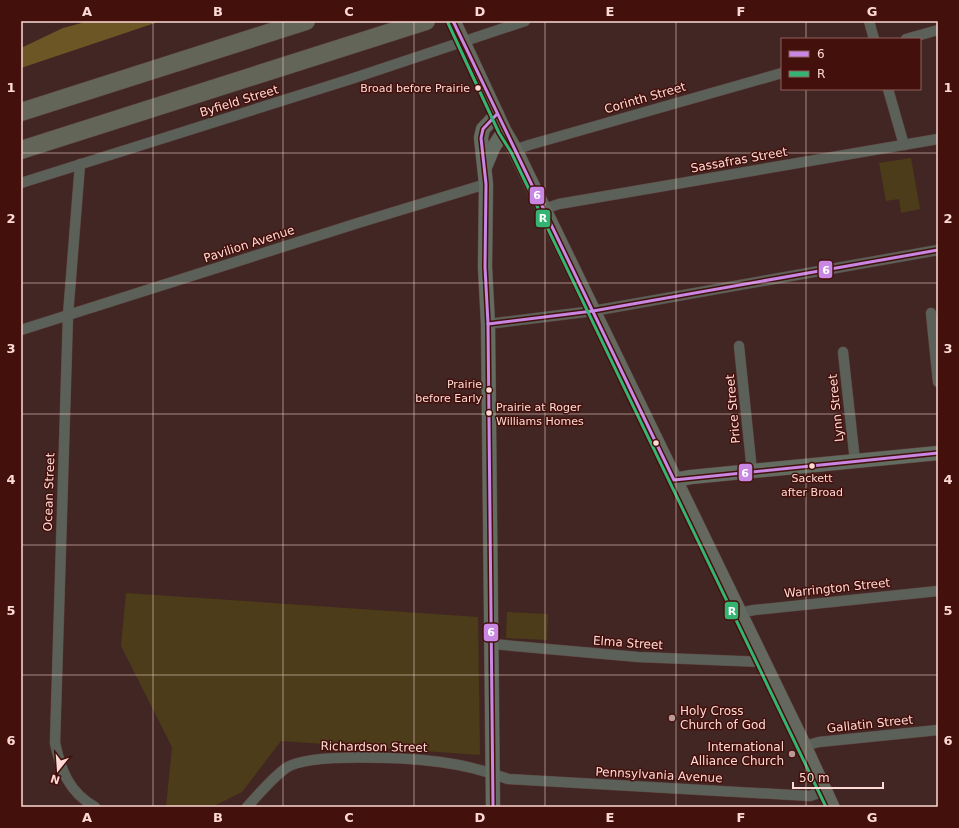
<svg xmlns="http://www.w3.org/2000/svg" width="959" height="828" viewBox="0 0 959 828" font-family="'DejaVu Sans',sans-serif">
<rect width="100%" height="100%" fill="#422623"/>
<g fill="#4c3c19">
<path d="M911,158L920,209L901,213L899,199L886,201L879,163Z"/>
<path d="M126,593L478,617L480,755L281,741L242,792L212,807H166L172,747L121,646Z"/>
<path d="M507,612L548,614L547,640L506,638Z"/>
</g>
<path fill="#6d5625" d="M89,21H161L21,68V48L63,28Z"/>
<g fill="none" stroke-linecap="round" stroke-linejoin="round">
<defs>
<g id="street">
<path d="M869,21L874,39"/>
<path d="M906,39L938,30"/>
<path d="M888,89L904,145"/>
<path d="M515,150L529,145L782,73"/>
<path d="M80,164L68,315L55,743C61,771 69,792 95,807"/>
<path d="M21,183L351,79L525,21"/>
<path d="M544,209L559,204L938,139"/>
<path d="M931,313L938,382"/>
<path d="M488,324L593,311L938,250"/>
<path d="M21,330L358,223L486,184"/>
<path d="M739,346L752,471"/>
<path d="M843,352L855,461"/>
<path d="M739,613L754,610L938,591"/>
<path d="M492,644L638,657L763,662"/>
<path d="M804,746L819,742L938,730"/>
<path d="M247,807C259,794 272,778 286,768C309,752 410,758 440,762C463,765 487,771 508,779L810,796L824,791"/>
</g>
<g id="secondary">
<path d="M485,167L493,148L504,131"/>
<path d="M674,480L691,477L938,453"/>
<path d="M493,807L488,324L485,267L486,184L481,138L483,129L497,114"/>
</g>
<path id="primary" d="M453,21L504,131L515,150L804,746L832,807"/>
<g id="highway">
<path d="M21,112L306,21"/>
<path d="M21,150L426,21"/>
</g>
</defs>
<use href="#street" stroke="#5d4442" stroke-width="11"/>
<use href="#secondary" stroke="#5d4442" stroke-width="15"/>
<use href="#primary" stroke="#5d4442" stroke-width="16"/>
<use href="#highway" stroke="#5d4442" stroke-width="19"/>
<use href="#street" stroke="#5b6158" stroke-width="10"/>
<use href="#secondary" stroke="#636c60" stroke-width="14"/>
<use href="#primary" stroke="#64685e" stroke-width="15"/>
<use href="#highway" stroke="#636559" stroke-width="18"/>
<defs>
<g id="bus-1">
<path d="M453,21L674,480L938,453"/>
<path d="M488,324L593,311L938,250"/>
<path d="M493,807L488,324L485,267L486,184L481,138L483,129L497,114"/>
</g>
<path id="bus-2" d="M448,23L499,133L511,152L826,807"/>
</defs>
<use href="#bus-1" stroke="#44100c" stroke-width="6"/>
<use href="#bus-2" stroke="#44100c" stroke-width="6"/>
<use href="#bus-1" stroke="#c787e3" stroke-width="3"/>
<use href="#bus-2" stroke="#34b473" stroke-width="3"/>
</g>
<path fill="none" stroke="#fddad5" stroke-width="1" stroke-opacity="0.55" d="M153,21V807M283,21V807M414,21V807M545,21V807M676,21V807M806,21V39M806,89V807M21,153H938M21,283H938M21,414H938M21,545H938M21,675H938"/>
<g fill="#fddad5" stroke="#44100c" stroke-width="1.5">
<circle cx="478" cy="88" r="3.5"/>
<circle cx="489" cy="390" r="3.5"/>
<circle cx="489" cy="413" r="3.5"/>
<circle cx="656" cy="443" r="3.5"/>
<circle cx="812" cy="466" r="3.5"/>
</g>
<g fill="#bc9b97" stroke="#44100c" stroke-width="1.5">
<circle cx="672" cy="718" r="4"/>
<circle cx="792" cy="754" r="4"/>
</g>
<g text-anchor="middle" dominant-baseline="central" stroke-width="3" stroke-linejoin="round" paint-order="stroke">
<g font-size="11" fill="#fddad5" stroke="#44100c" text-anchor="end">
<text x="470" y="88">Broad before Prairie</text>
<text x="482" y="384">Prairie<tspan x="482" dy="14">before Early</tspan></text>
<text x="496" y="407" text-anchor="start">Prairie at Roger<tspan x="496" dy="14">Williams Homes</tspan></text>
<text x="812" y="478" text-anchor="middle">Sackett<tspan x="812" dy="14">after Broad</tspan></text>
</g>
<g font-size="12" fill="#fddad5" stroke="#44100c">
<text transform="translate(645 98) rotate(-16)">Corinth Street</text>
<text transform="translate(239 101) rotate(-17)">Byfield Street</text>
<text transform="translate(739 160) rotate(-10)">Sassafras Street</text>
<text transform="translate(249 244) rotate(-18)">Pavilion Avenue</text>
<text transform="translate(836 408) rotate(-96)">Lynn Street</text>
<text transform="translate(733 409) rotate(-95)">Price Street</text>
<text transform="translate(49 492) rotate(-88)">Ocean Street</text>
<text transform="translate(837 588) rotate(-6)">Warrington Street</text>
<text transform="translate(628 643) rotate(4)">Elma Street</text>
<text transform="translate(870 724) rotate(-6)">Gallatin Street</text>
<text transform="translate(374 747) rotate(1)">Richardson Street</text>
<text transform="translate(659 775) rotate(3)">Pennsylvania Avenue</text>
</g>
<g font-size="12" fill="#fddad5" stroke="#44100c" text-anchor="start">
<text x="680" y="711">Holy Cross<tspan x="680" dy="14">Church of God</tspan></text>
<text x="784" y="747" text-anchor="end">International<tspan x="784" dy="14">Alliance Church</tspan></text>
</g>
</g>
<g stroke="#44100c" stroke-width="1.5">
<rect x="529" y="186" width="16" height="19" rx="4" fill="#c787e3"/>
<rect x="535" y="209" width="16" height="19" rx="4" fill="#34b473"/>
<rect x="818" y="260" width="15" height="19" rx="4" fill="#c787e3"/>
<rect x="738" y="463" width="15" height="19" rx="4" fill="#c787e3"/>
<rect x="724" y="601" width="15" height="19" rx="4" fill="#34b473"/>
<rect x="483" y="623" width="16" height="19" rx="4" fill="#c787e3"/>
</g>
<g font-size="11" text-anchor="middle" font-weight="bold" fill="#fff">
<text x="537" y="199">6</text>
<text x="543" y="222">R</text>
<text x="826" y="274">6</text>
<text x="745" y="477">6</text>
<text x="732" y="615">R</text>
<text x="491" y="636">6</text>
</g>
<rect width="959" height="828" fill="none" stroke="#44100c" stroke-width="44"/>
<rect x="781" y="38" width="140" height="52" fill="#44100c" stroke="#8e615c"/>
<rect x="789" y="51" width="20" height="6" fill="#c787e3" stroke="#8e615c"/>
<text x="817" y="58" font-size="12" fill="#fddad5">6</text>
<rect x="789" y="71" width="20" height="6" fill="#34b473" stroke="#8e615c"/>
<text x="817" y="78" font-size="12" fill="#fddad5">R</text>
<g transform="translate(58 770) rotate(197)" stroke="#44100c" stroke-width="3" paint-order="stroke">
<path d="M0-3L7 15L0 10L-7 15Z" fill="#fddad5"/>
<text y="-6" font-size="11" font-weight="bold" text-anchor="middle" fill="#fddad5">N</text>
</g>
<path d="M793 782v6h90v-6" fill="none" stroke="#fddad5" stroke-width="2"/>
<text x="799" y="782" font-size="12" fill="#fddad5" stroke="#44100c" stroke-width="3" paint-order="stroke">50 m</text>
<rect x="22" y="22" width="915" height="784" fill="none" stroke="#fddad5" stroke-width="1.5"/>
<g font-size="13" text-anchor="middle" font-weight="bold" fill="#fddad5">
<text x="87" y="16">A</text>
<text x="218" y="16">B</text>
<text x="349" y="16">C</text>
<text x="480" y="16">D</text>
<text x="610" y="16">E</text>
<text x="741" y="16">F</text>
<text x="872" y="16">G</text>
<text x="11" y="92">1</text>
<text x="948" y="92">1</text>
<text x="11" y="223">2</text>
<text x="948" y="223">2</text>
<text x="11" y="353">3</text>
<text x="948" y="353">3</text>
<text x="11" y="484">4</text>
<text x="948" y="484">4</text>
<text x="11" y="615">5</text>
<text x="948" y="615">5</text>
<text x="11" y="745">6</text>
<text x="948" y="745">6</text>
<text x="87" y="822">A</text>
<text x="218" y="822">B</text>
<text x="349" y="822">C</text>
<text x="480" y="822">D</text>
<text x="610" y="822">E</text>
<text x="741" y="822">F</text>
<text x="872" y="822">G</text>
</g>
</svg>
